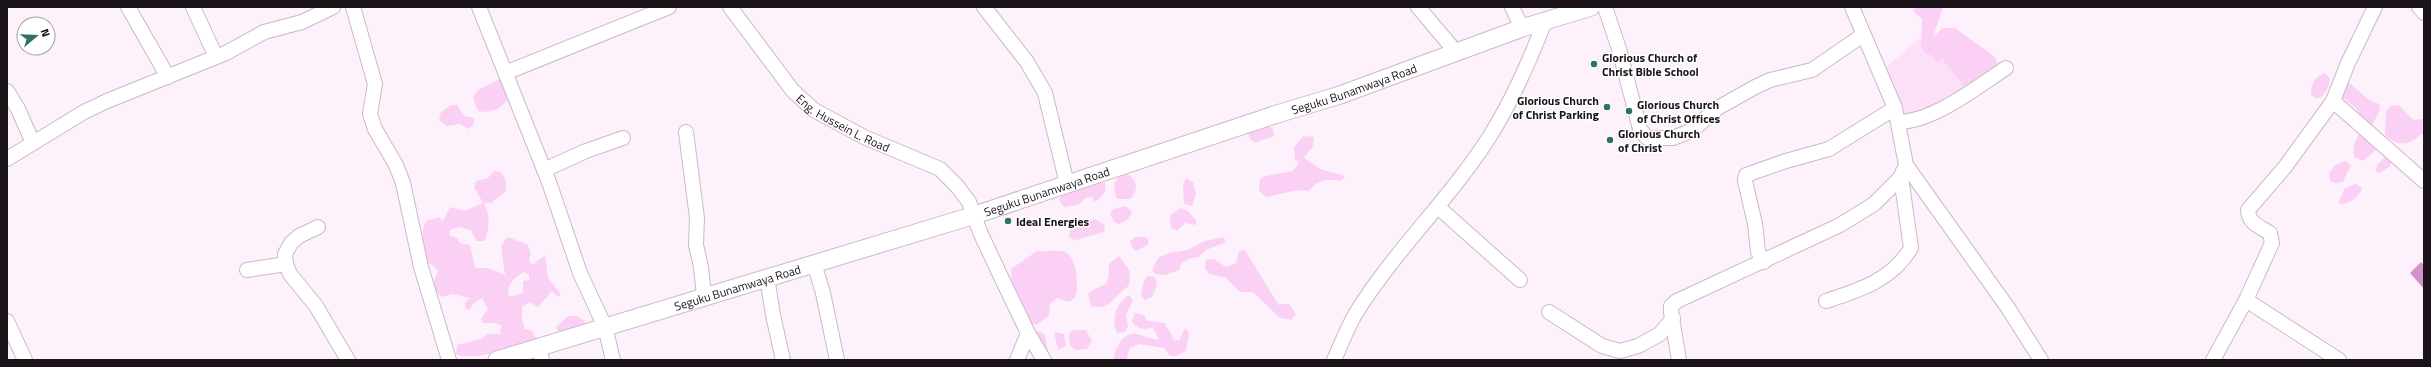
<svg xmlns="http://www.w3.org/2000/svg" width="2431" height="367" viewBox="0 0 2431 367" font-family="'Titillium Web',sans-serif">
<rect width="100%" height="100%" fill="#fdf1fb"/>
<path fill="#fbe0f7" d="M1920,38L1937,63L1942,59L1968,90L1902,120L1882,71Z"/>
<g fill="#fad1f4" fill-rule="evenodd">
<path d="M1915,7H1943L1933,37L1943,28H1955L1994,56L1999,66L1966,88L1942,59L1937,63L1931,55L1925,54L1921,46L1922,19L1913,11Z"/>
<path d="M2325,73L2330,79L2328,88L2322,97L2315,98L2311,94C2311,83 2315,77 2325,73Z"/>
<path d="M500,79L503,80L509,96C503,109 491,114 478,111L473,98L478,90Z"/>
<path d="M2349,83L2369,100L2379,104L2380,110L2372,125L2379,138L2378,148L2363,161L2354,157C2352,143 2357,136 2366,125L2356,108L2342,97L2343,87Z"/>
<path d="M451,105H457L464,116L474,118L473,126L468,129L460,124L447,126L439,120L441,112Z"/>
<path d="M2392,105L2400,106L2413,120L2424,119V136L2421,134C2409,146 2397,147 2385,135L2386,111Z"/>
<path d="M1266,124L1273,129L1274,136L1255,143L1249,138L1248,129Z"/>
<path d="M1304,136L1314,137L1313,146L1304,158L1320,169L1345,176L1341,181C1329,179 1317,179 1309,191C1296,189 1281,194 1266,197L1259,191L1260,179L1266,176L1293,171L1299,163L1295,159L1294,147Z"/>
<path d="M2390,157L2393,159L2389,167L2379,173L2376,171L2377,165L2384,158Z"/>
<path d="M2345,161L2351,165L2343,182L2335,183L2330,181L2329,173L2335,165Z"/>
<path d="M494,171L501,172L506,181V191L491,203H484C491,217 489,226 485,241H476L471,230L460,227L450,230L449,235L457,238L460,243L470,245L475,268H488L505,275L501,246L507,237L527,244L531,253L529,260L532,265L545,255L548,278L561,294L558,297L552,291L538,307L529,302L522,307V320L525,329L531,330L536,338L534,341C515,347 472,362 456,354L457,345L481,339L488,334H502L500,331L502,326L495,323H483L481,319L488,309L482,298L473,304L469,310L465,308V303L470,298L452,294L442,297L432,288L438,270L424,259C425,244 419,235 426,221L439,217L443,221L450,207L465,211L483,203L474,187L476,181L488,178ZM523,272L529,275V280L523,281V293L509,297C506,284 513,280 523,272Z"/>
<path d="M1125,172C1137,180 1140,188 1130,199H1117C1112,185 1113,181 1125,172Z"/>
<path d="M1186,178L1193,182L1196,194L1192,206L1184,204L1183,185Z"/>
<path d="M1088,183H1105C1107,192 1102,198 1094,202L1092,197L1086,198L1078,205L1064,207L1059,200L1065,191Z"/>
<path d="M2356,184L2362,188C2359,198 2348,205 2338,204L2345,188Z"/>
<path d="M1124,206L1130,209L1132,213L1126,221L1119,224L1114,222L1110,213L1114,209Z"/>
<path d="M1180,208L1188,211L1196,220V225L1185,223L1177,231L1171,228L1170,216Z"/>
<path d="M1095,219L1105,225L1104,231C1100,234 1081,238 1074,241L1069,236L1071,228Z"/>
<path d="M1136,237H1147L1149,244L1136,251L1132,248L1130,241Z"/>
<path d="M1223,237L1226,242L1206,250L1199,257L1190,258L1181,264L1179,270L1165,275L1155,274L1152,270L1158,258L1169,253L1187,250L1205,241Z"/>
<path d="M1245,250L1278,304H1289L1296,314L1291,320L1280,318L1253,292H1240L1226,278L1209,274L1205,268L1206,260L1214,259L1226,267L1236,263L1239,251Z"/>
<path d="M1037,251C1045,252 1059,249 1065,252C1078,259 1079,287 1075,298L1069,302L1057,298L1050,304L1049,316L1036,325L1027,321L1012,282L1011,269Z"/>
<path d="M1119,256L1130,271L1129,286C1115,293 1111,312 1091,306L1088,294C1105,280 1109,292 1109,264Z"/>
<path d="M1147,276L1155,277L1157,285L1152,297L1145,300L1141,296L1143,284Z"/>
<path d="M1129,295L1133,301L1126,315L1128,327L1125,332L1117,333C1111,318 1116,304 1129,295Z"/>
<path d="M1135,313L1144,315L1147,321L1165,323L1174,340H1179L1185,328L1189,333L1186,351L1176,356H1170L1164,348L1139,344L1130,348L1126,360H1114C1114,349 1123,331 1137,334C1145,336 1152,339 1159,340L1153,327C1144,330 1139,330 1132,322Z"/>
<path d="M568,316H576L585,321L584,326L558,332L556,327Z"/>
<path d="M1073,330H1086L1092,341L1087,349L1075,350L1070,346L1069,333Z"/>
<path d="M1039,331L1045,335L1048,352C1037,356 1034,357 1026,348L1034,333Z"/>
<path d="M1054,332L1064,334L1066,346L1058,350Z"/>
</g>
<path fill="#d293ca" d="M2421,262L2424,266V289L2410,273Z"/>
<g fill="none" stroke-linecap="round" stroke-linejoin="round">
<defs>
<g id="minor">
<path d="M128,7L168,77"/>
<path d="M193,7L216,57"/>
<path d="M353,7L375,84L370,114L375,129L396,165L403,183L421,267L449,360"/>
<path d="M479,7L549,182L580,273L605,327L613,360"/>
<path id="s1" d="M730,7L793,91L814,110L864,137L940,169L957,186L969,202L980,232L1002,279L1028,333L1044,360"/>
<path d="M984,7L1027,62L1045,93L1067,184"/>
<path d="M1418,7L1456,52"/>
<path d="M1512,7L1522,28"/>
<path d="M1605,7L1619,49L1640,129L1647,138H1673L1693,130L1716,109L1755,87L1770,80L1812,70L1863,35"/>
<path d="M1852,7L1895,108L1906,165L2008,308L2041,360"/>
<path d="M2375,7L2348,63L2333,101L2424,181"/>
<path d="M2419,7L2424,13"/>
<path d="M505,73L669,7"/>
<path d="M7,91L18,109L33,143"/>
<path d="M1898,122C1933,122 1977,87 2006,68"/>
<path d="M686,132L697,218L696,245L701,267L704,296"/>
<path d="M7,159L84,112L107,101L226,53L264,32L302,22L333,7"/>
<path d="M544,170L586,151L623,138"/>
<path d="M1438,207L1520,280"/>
<path d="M318,227L299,236L291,243L285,254L286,264L290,274L316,306L348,360"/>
<path d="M1764,262L1758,252L1755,224L1745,181L1746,175L1786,161L1829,149L1895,108"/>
<path d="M814,263L823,293L837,360"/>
<path d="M247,270L286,264"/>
<path d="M767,277L773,315L783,360"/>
<path d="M2246,300L2339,360"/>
<path d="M1826,301C1860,290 1892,280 1911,248L1901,177L1903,171"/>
<path d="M1549,312L1602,346L1620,351L1638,346L1660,334L1673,318"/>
<path d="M7,321L25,360"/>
<path d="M539,347L542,360"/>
<path d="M1017,360L1028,333"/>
<path d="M1334,360C1341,345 1347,328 1356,313C1395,250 1450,199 1490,136C1512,101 1530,60 1545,21"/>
<path d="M1679,360L1671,312V306L1677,301L1840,225L1874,204L1901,177"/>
<path d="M2213,360L2246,300L2272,243L2270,233C2260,227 2248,223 2248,210L2285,167L2333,101"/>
</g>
<g id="major">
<path id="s2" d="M497,360L975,215L1274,115L1340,95L1522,28L1591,7"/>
</g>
</defs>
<use href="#minor" stroke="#ccb8c9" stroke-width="16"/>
<use href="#major" stroke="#ccb8c9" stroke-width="19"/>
<use href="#minor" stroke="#fff" stroke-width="14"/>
<use href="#major" stroke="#fff" stroke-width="17"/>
</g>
<g fill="#2c7266" stroke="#fff" stroke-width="1.5">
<circle cx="1594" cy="64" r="4"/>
<circle cx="1607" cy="107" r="4"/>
<circle cx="1629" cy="111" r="4"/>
<circle cx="1610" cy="140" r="4"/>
<circle cx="1008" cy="221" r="4"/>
</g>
<g text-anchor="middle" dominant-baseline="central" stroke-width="3" stroke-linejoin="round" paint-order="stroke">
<g font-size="12" font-weight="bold" fill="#1a1319" stroke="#fff" text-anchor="start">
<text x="1602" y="57">Glorious Church of<tspan x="1602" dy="14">Christ Bible School</tspan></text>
<text x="1599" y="100" text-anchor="end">Glorious Church<tspan x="1599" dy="14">of Christ Parking</tspan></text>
<text x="1637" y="104">Glorious Church<tspan x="1637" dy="14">of Christ Offices</tspan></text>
<text x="1618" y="133">Glorious Church<tspan x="1618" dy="14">of Christ</tspan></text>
<text x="1016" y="221">Ideal Energies</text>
</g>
<g font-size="12" fill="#1a1319" stroke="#fff">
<text stroke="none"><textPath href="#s2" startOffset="899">Seguku Bunamwaya Road</textPath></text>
<text stroke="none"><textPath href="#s1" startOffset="165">Eng. Hussein L. Road</textPath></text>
<text stroke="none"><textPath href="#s2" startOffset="575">Seguku Bunamwaya Road</textPath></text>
<text stroke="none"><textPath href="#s2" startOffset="251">Seguku Bunamwaya Road</textPath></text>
</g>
</g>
<rect width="2431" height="367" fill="none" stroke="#1a1319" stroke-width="16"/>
<g transform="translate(36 36) rotate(71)"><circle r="19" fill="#ffffff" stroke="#a3a1a3"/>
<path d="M0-3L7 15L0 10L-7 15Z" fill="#2c7266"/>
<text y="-6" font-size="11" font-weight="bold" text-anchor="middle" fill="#1a1319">N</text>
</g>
</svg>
